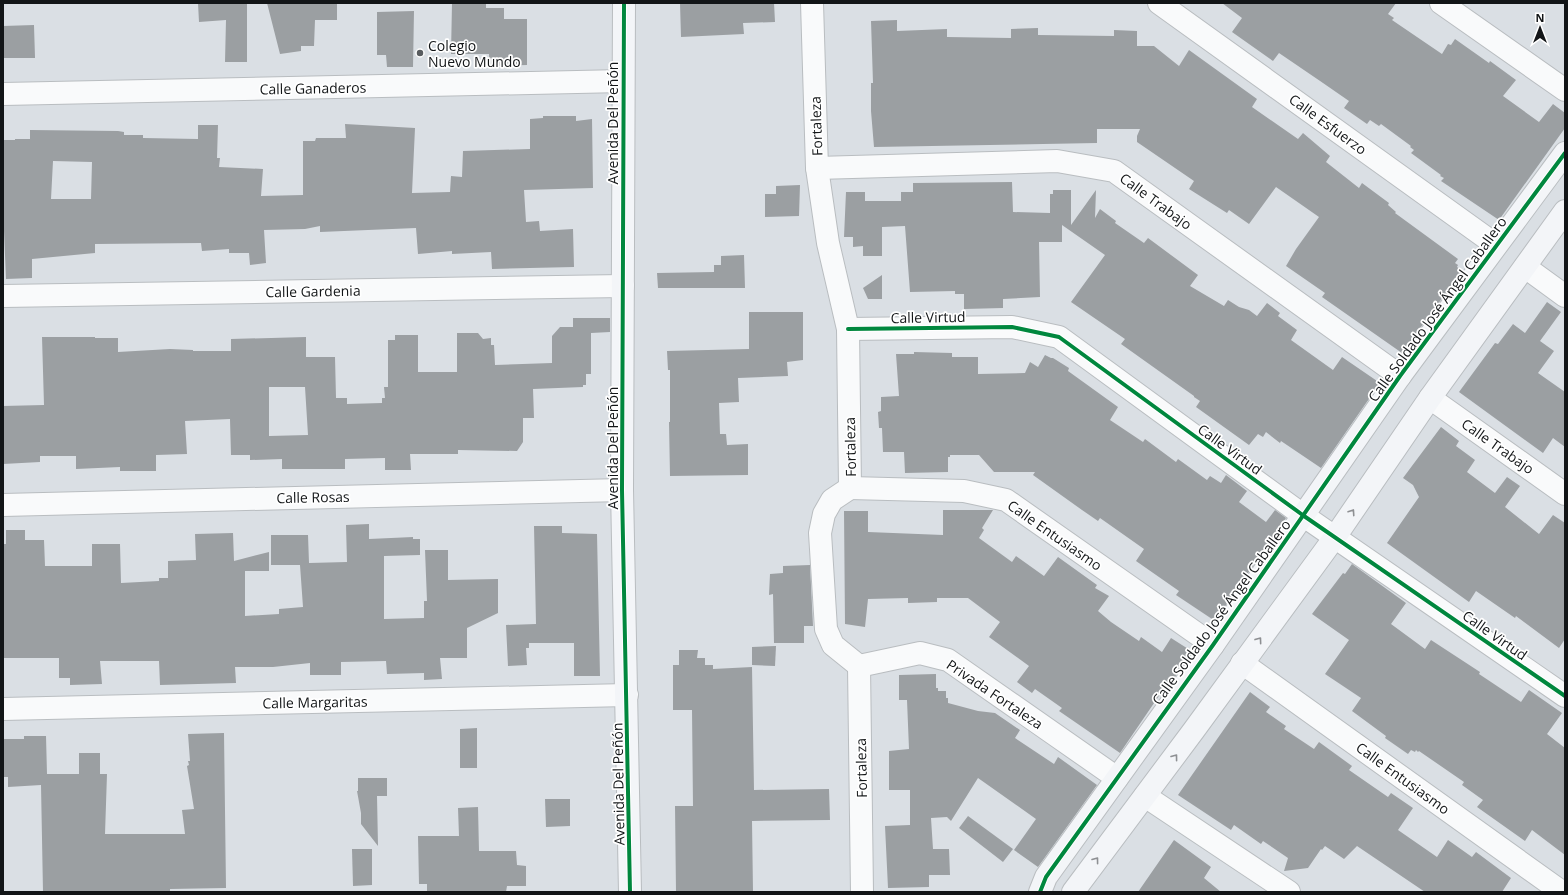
<svg xmlns="http://www.w3.org/2000/svg" width="1568" height="895" viewBox="0 0 1568 895" font-family="'Open Sans',sans-serif">
<rect width="100%" height="100%" fill="#dadfe4"/>
<g fill="#9b9fa2" fill-rule="evenodd">
<path d="M198,3H247V62H225L226,20L199,22Z"/>
<path d="M267,3H337V20H315L314,46H301V51L280,54Z"/>
<path d="M452,3H486V8H504V19H527V65L489,66V54H451Z"/>
<path d="M680,3H774L775,22L743,23L744,34L681,37Z"/>
<path d="M1222,3H1396L1388,14L1394,18L1392,20L1442,54L1448,44L1451,45L1455,39L1489,63L1490,61L1516,80L1503,96L1539,122L1553,104L1565,113V128L1499,220L1441,181L1444,178L1440,176L1441,175L1411,153L1414,150L1410,147L1411,146L1381,124L1379,126L1370,120L1367,124L1344,108L1349,101L1323,83L1279,53L1273,61L1232,32L1242,18Z"/>
<path d="M414,11L413,67H387L386,55H377V12Z"/>
<path d="M897,20V31L947,29V37L1011,38V29L1038,28V35L1114,36V30L1137,31V46H1154L1179,66L1189,50L1257,99L1252,107L1298,139L1303,133L1330,156L1326,162L1359,188L1362,183L1389,203L1388,205L1396,212L1395,213L1458,259L1455,263L1458,265L1457,267L1462,271L1402,353L1322,297L1325,293L1286,266L1296,249L1319,217L1276,187L1249,224L1229,210L1227,213L1189,189L1194,181L1137,142V136L1140,129H1097V143L874,147L871,111V83H873L871,21Z"/>
<path d="M34,25L35,58H3V26Z"/>
<path d="M543,116H576V121L592,119L593,188L524,190L526,222L539,221L540,231L573,229L574,267L492,269L491,252L452,254V251L418,254L416,228L320,232V226L305,229L264,230L266,263L250,265L249,253H229V249L202,251L201,243L95,244V253L32,259V278L6,279L3,207V140H15V139H30V130L118,131L124,132V135H143V138L198,139V125H218L217,158H220L219,167L263,169L261,196L303,195V141H315L316,138H346L345,124L415,128L412,193L450,192L451,176L462,177L463,151L530,149V119L543,118ZM53,161L92,162L91,199H51Z"/>
<path d="M1012,182L1013,212L1050,213V194H1053V190H1071V225L1096,190L1095,218L1100,209L1116,221L1115,223L1144,243L1148,238L1198,275L1190,286L1224,306L1228,300L1239,307L1249,310L1257,316L1267,303L1280,313L1278,316L1297,330L1291,340L1333,370L1342,357L1380,383L1321,468L1281,441L1280,443L1266,432L1263,437L1258,434L1249,445L1196,407L1200,401L1194,397V396L1121,344L1125,339L1071,302L1105,255L1062,225V242H1039L1040,297L1003,299V308L964,309V294H955V291L910,292L905,226L882,227V256H863V246L853,247V237H844L846,192H865V201H901V192H913V183Z"/>
<path d="M800,185L799,216L765,217V194H776V186Z"/>
<path d="M744,255L745,288H658L657,273L714,272V265H721V256Z"/>
<path d="M882,275V299H868L863,288Z"/>
<path d="M1547,302L1561,312L1540,341L1554,351L1538,373L1565,392V447L1553,438L1543,453L1459,392L1495,343L1498,344L1513,324L1525,333Z"/>
<path d="M749,312H803V360L787,362L788,376L738,378L739,402L719,403L720,434H726L727,445L748,444V475L670,476L669,422H670V370H668L667,351L749,349Z"/>
<path d="M573,318H610V332L591,333V374H586V385H583V387L533,389L534,418H523V442L517,451L458,450V454H410L411,470H385V458L345,459V469H282V459L250,460V455H231L230,419L185,421L187,454L156,455V471H120V467L76,469V456H40V462L3,464V406L44,405L42,337H95V338H118V352L170,349L193,350V351H231V339L306,337V357H335L336,398H347V404L382,403V398H385L384,387H388V340H395V335H418V372H457V333H478L483,339L491,338V345H494L495,365L552,363V336L560,327H573ZM269,387H305L308,435L269,436Z"/>
<path d="M914,352L952,353V357H978V374L1025,373L1030,362L1038,367L1045,355L1051,358H1053L1069,368L1068,371L1118,407L1110,420L1143,442L1145,439L1176,462L1178,459L1207,480L1210,476L1221,483L1226,475L1247,491L1239,502L1266,522L1275,510L1286,518L1215,621L1176,595L1179,591L1136,561L1144,549L1100,518L1098,521L1082,510L1033,475L1035,472H994L979,455H950V457H948V472L905,473L904,452H883L882,428H879L878,412L881,411V397L899,396L896,354H914Z"/>
<path d="M1441,427L1459,441L1456,446L1475,460L1467,472L1495,493L1507,477L1520,486L1505,507L1539,534L1553,515L1565,523V639L1559,648L1516,616L1515,618L1476,591L1469,602L1387,543L1419,497L1413,485L1403,478Z"/>
<path d="M943,510H993L982,528L984,530L979,538L1012,562L1016,556L1044,576L1058,557L1097,585L1095,588L1109,596L1098,611L1111,622L1139,641L1141,637L1162,652L1171,638L1193,652L1169,685L1167,684L1120,753L1059,711L1062,708L1035,689L1032,693L1017,682L1029,666L989,637L1000,622L968,598H937V602L908,603V598L868,599L865,627L845,624L844,511H868V532L943,535Z"/>
<path d="M369,524V539L413,537V539H420V555L384,556V619L424,618V601H427L425,550H448V580L498,579V613L467,628V658H440L442,679L424,680V673L387,674L386,661L341,662V675H310V663L273,667H235L236,683L160,685L159,661H100L102,684L70,685V678H59V658H3V544H6V530H25V540H44L45,566H92V544H120L121,583L159,581V578H168V561L196,560L195,534L233,533L234,561L269,552V571H245V616L279,614V609L303,607L300,565H271V535H308L309,563L347,562L346,525Z"/>
<path d="M534,526H562V533L597,534L600,676H574V643H529V648H526L527,665L508,666L506,625L536,624Z"/>
<path d="M1352,564L1406,603L1391,624L1425,649L1431,640L1480,672L1479,674L1521,702L1529,690L1562,713L1547,734L1565,748V855L1532,830L1525,841L1477,807L1483,800L1462,785L1464,782L1419,751L1418,752L1416,750L1415,752L1411,750L1408,754L1385,738L1386,736L1352,711L1361,698L1325,674L1349,640L1312,614L1343,573L1345,574Z"/>
<path d="M810,565L813,626H804V643H774L773,594L769,595L770,574L783,573V566Z"/>
<path d="M776,646L775,666L752,665V647Z"/>
<path d="M679,650H698L697,658H705V665H713V669L752,667L754,790L829,789L830,820L752,821L753,892H676L675,806H693L692,710H673V665H679Z"/>
<path d="M936,674V688H938V691H946V698H948V703L978,711L995,713L1020,730L1015,738L1054,764L1058,757L1097,785L1038,867L1014,850L1036,819L978,778L951,821L947,817L931,818L933,849H949L950,875H929V887L888,888L885,826L910,825V790H889V751L909,749L907,700H899V675Z"/>
<path d="M1250,692L1270,707L1266,712L1286,726L1284,729L1314,749L1319,742L1352,766L1349,770L1388,797L1391,793L1413,808L1398,830L1437,857L1448,840L1472,857L1476,852L1511,878L1502,892H1425L1357,846L1344,859L1325,846L1322,850L1321,849L1308,868L1284,871L1288,858L1263,841L1261,844L1234,825L1231,830L1178,795Z"/>
<path d="M477,728V768H460V729Z"/>
<path d="M224,733L226,888L170,889V892H43L41,785L8,787V777H3V739H24V736H46L47,774H79V753H100V774H107L105,834H185L182,810L194,809L187,766L189,765L188,761H190L188,734Z"/>
<path d="M358,778H387V796H377L378,846L361,824V813L357,791H358Z"/>
<path d="M545,799H570V826L546,827Z"/>
<path d="M478,807L479,851H516L517,865L526,866V886H507L506,892H427V884H419L418,836H459L458,808Z"/>
<path d="M968,816L1013,849L1003,862L959,828Z"/>
<path d="M1174,840L1211,867L1204,878L1221,892H1138Z"/>
<path d="M352,849H372V885L353,886Z"/>
</g>
<g fill="none" stroke-linecap="round" stroke-linejoin="round">
<defs>
<g id="street">
<path d="M812,3L817,168L828,243L848,329L850,488"/>
<path d="M1159,3L1496,245"/>
<path d="M1441,3L1565,90"/>
<path d="M3,94L623,81"/>
<path d="M817,168L1057,161L1114,171L1400,376"/>
<path d="M1525,267L1565,296"/>
<path d="M3,296L623,286"/>
<path d="M848,329L1012,327L1059,337L1304,516L1565,696"/>
<path d="M1430,398L1565,494"/>
<path d="M850,488L964,491L1006,500L1213,645"/>
<path d="M850,488L832,500L824,514L820,533L826,629L833,645L859,666"/>
<path d="M3,505L622,490"/>
<path d="M1242,663L1559,890L1565,891"/>
<path d="M859,666L920,653L948,660L1117,778"/>
<path d="M859,666L862,892"/>
<path d="M3,709L627,695"/>
<path d="M1145,796L1289,892"/>
</g>
<g id="secondary">
<path d="M624,3L622,490L630,892"/>
<path d="M1040,892L1046,877L1213,645L1400,376L1565,153"/>
<path d="M1073,892L1194,730L1335,537L1430,398L1565,211"/>
</g>
</defs>
<use href="#street" stroke="#b9bdc0" stroke-width="24"/>
<use href="#secondary" stroke="#b9bdc0" stroke-width="24"/>
<use href="#street" stroke="#f9fafb" stroke-width="22"/>
<use href="#secondary" stroke="#f3f5f8" stroke-width="22"/>
<defs>
<g id="cycleway">
<path d="M624,3L622,490L630,892"/>
<path d="M848,329L1012,327L1059,337L1304,516L1565,696"/>
<path d="M1040,892L1046,877L1213,645L1400,376L1565,153"/>
</g>
</defs>
<use href="#cycleway" stroke="#fff" stroke-width="6"/>
<use href="#cycleway" stroke="#00873e" stroke-width="4"/>
</g>
<defs><path id="oneway-chevron" d="M-2-3.5L2.5 0L-2 3.5" fill="none" stroke-width="1.6" stroke-linecap="round" stroke-linejoin="round"/></defs>
<g stroke="#8e9093">
<use href="#oneway-chevron" transform="translate(1352 512) rotate(-56)"/>
<use href="#oneway-chevron" transform="translate(1259 640) rotate(-54)"/>
<use href="#oneway-chevron" transform="translate(1175 757) rotate(-53)"/>
<use href="#oneway-chevron" transform="translate(1096 860) rotate(-53)"/>
</g>
<circle fill="#585c5f" stroke="#fff" stroke-width="1.5" cx="420" cy="53" r="4"/>
<g text-anchor="middle" dominant-baseline="central" stroke-width="3.5" stroke-linejoin="round" paint-order="stroke">
<g font-size="14" fill="#121517" stroke="#fff" text-anchor="start">
<text x="428" y="45">Colegio<tspan x="428" dy="16">Nuevo Mundo</tspan></text>
</g>
<g font-size="14" fill="#121517" stroke="#fff">
<text transform="translate(313 88) rotate(-1)">Calle Ganaderos</text>
<text transform="translate(612 123) rotate(-90)">Avenida Del Peñón</text>
<text transform="translate(1328 124) rotate(36)">Calle Esfuerzo</text>
<text transform="translate(816 126) rotate(-92)">Fortaleza</text>
<text transform="translate(1156 201) rotate(36)">Calle Trabajo</text>
<text transform="translate(313 291) rotate(-1)">Calle Gardenia</text>
<text transform="translate(1437 309) rotate(-54)">Calle Soldado José Ángel Caballero</text>
<text transform="translate(928 317) rotate(-1)">Calle Virtud</text>
<text transform="translate(1498 446) rotate(35)">Calle Trabajo</text>
<text transform="translate(850 447) rotate(-91)">Fortaleza</text>
<text transform="translate(612 448) rotate(-90)">Avenida Del Peñón</text>
<text transform="translate(1230 449) rotate(36)">Calle Virtud</text>
<text transform="translate(313 497) rotate(-1)">Calle Rosas</text>
<text transform="translate(1055 535) rotate(35)">Calle Entusiasmo</text>
<text transform="translate(1221 612) rotate(-54)">Calle Soldado José Ángel Caballero</text>
<text transform="translate(1495 635) rotate(35)">Calle Virtud</text>
<text transform="translate(995 694) rotate(34)">Privada Fortaleza</text>
<text transform="translate(315 702) rotate(-1)">Calle Margaritas</text>
<text transform="translate(861 768) rotate(-91)">Fortaleza</text>
<text transform="translate(1403 778) rotate(36)">Calle Entusiasmo</text>
<text transform="translate(618 784) rotate(-91)">Avenida Del Peñón</text>
</g>
</g>
<rect width="1568" height="895" fill="none" stroke="#121517" stroke-width="8"/>
<g transform="translate(1540 28)" stroke="#ffffff" stroke-width="3" paint-order="stroke">
<path d="M0-3L7 15L0 10L-7 15Z" fill="#121517"/>
<text y="-6" font-size="11" font-weight="bold" text-anchor="middle" fill="#121517">N</text>
</g>
</svg>
